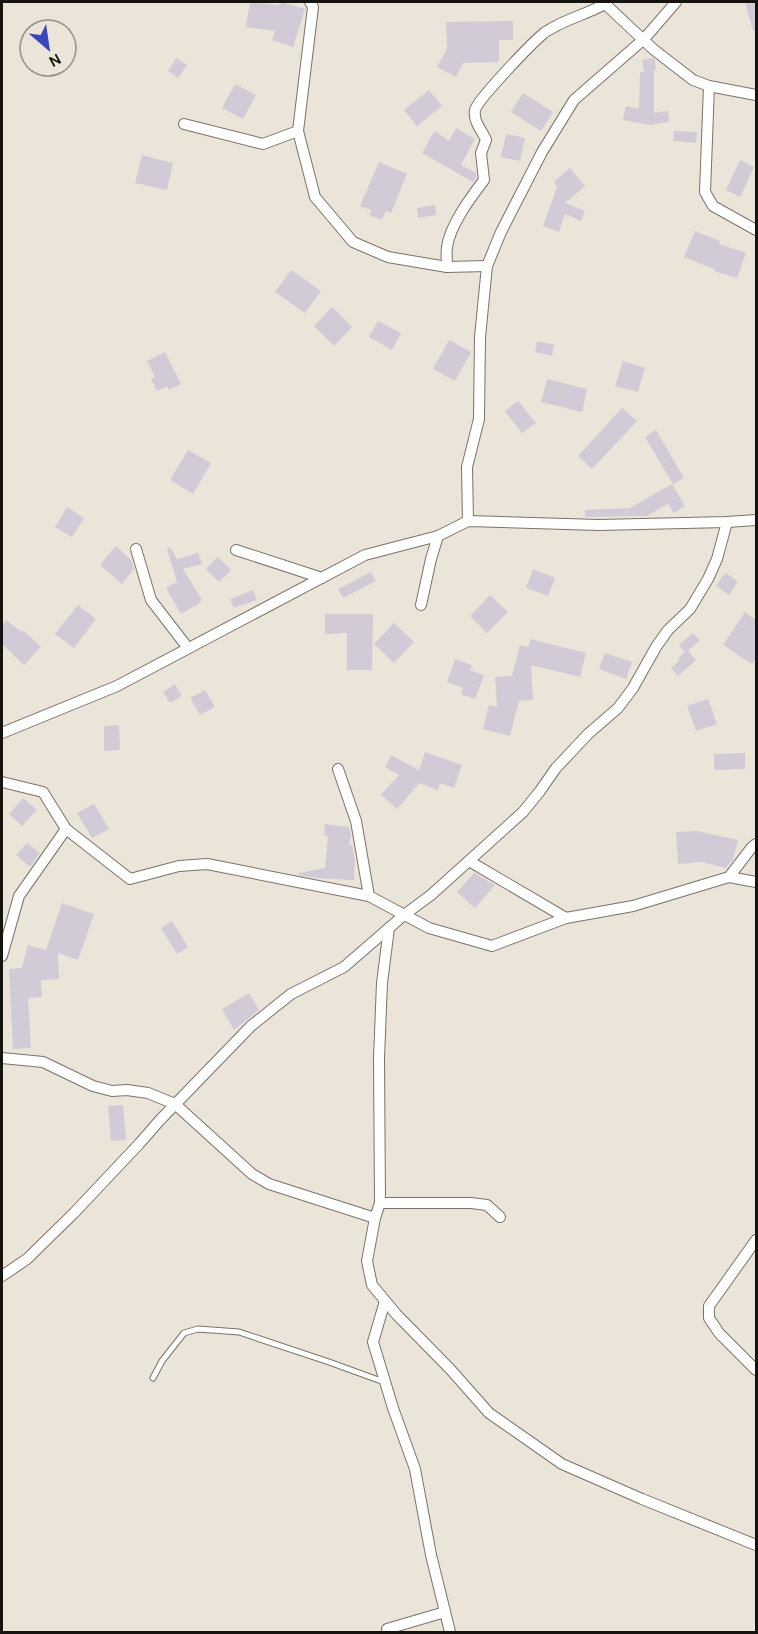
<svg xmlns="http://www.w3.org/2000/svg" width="758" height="1634" viewBox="0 0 758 1634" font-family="Karla,sans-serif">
<rect width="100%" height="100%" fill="#ebe5d9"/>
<g fill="#d2cad6">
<path d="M250,2L279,5L281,2L305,9L293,47L272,40L275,31L246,27Z"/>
<path d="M745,2H756V31H753Z"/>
<path d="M513,21V40H499V62L463,63L456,77L437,67L447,49L446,22Z"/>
<path d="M176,58L187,65L178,78L168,71Z"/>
<path d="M653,58L655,60L656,70H654V113L668,111L669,122L651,125L623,120L626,106L639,109L640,72H644L642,60Z"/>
<path d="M235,84L256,95L243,119L222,108Z"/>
<path d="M429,90L442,106L417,126L404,110Z"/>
<path d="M523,93L553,112L541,131L511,112Z"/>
<path d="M456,128L475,139L461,165L476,173V178L473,182L422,153L429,141H428L435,131L449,141Z"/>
<path d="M674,131L697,132L696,143L673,141Z"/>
<path d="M506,134L525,138L520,161L501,157Z"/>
<path d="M142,155L173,163L167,190L135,183Z"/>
<path d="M740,160L754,167L740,197L726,190Z"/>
<path d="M379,162L407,174L391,213L386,211L382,220L369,215L371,210L360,206Z"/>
<path d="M570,168L585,186L565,203L585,211L581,221L565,214L559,232L543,226L557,187L554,182Z"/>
<path d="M435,205L436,215L418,218L417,208Z"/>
<path d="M695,231L720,241L719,244L746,253L737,278L714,271V269L684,257Z"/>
<path d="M291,270L321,291L305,313L275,292Z"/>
<path d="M332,307L352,327L334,346L314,326Z"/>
<path d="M378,321L401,333L392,350L369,337Z"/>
<path d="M449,340L471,352L455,381L433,369Z"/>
<path d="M537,341L554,345L552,356L535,352Z"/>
<path d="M165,352L181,384L169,390L167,386L157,391L151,379L155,377L147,361Z"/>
<path d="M623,361L645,368L638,392L615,386Z"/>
<path d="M547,379L587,389L582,412L541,402Z"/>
<path d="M518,401L536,423L522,433L505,411Z"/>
<path d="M622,408L637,421L592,469L578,456Z"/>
<path d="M656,430L684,478L673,484L645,437Z"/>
<path d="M188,450L211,463L193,494L170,480Z"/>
<path d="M672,484L685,506L674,513L668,504L647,516L585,517V510L630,508Z"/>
<path d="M67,507L84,518L72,537L55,527Z"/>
<path d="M116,546L131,560L134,569L122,584L100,565Z"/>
<path d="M170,547L177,559L198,553L202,564L183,569L202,600L197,605L181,614L166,588L177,582L167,548Z"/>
<path d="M218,557L231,570L219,582L206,569Z"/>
<path d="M533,569L555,578L548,596L526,588Z"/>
<path d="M371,572L376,581L343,598L338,589Z"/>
<path d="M725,573L738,581L729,595L716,586Z"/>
<path d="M253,590L257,600L234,608L230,599Z"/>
<path d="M490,595L508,612L487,633L470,616Z"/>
<path d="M78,605L96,619L74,648L55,634Z"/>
<path d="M745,612L756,620V658L752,664L723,645Z"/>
<path d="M325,614H373L372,670H347V633L325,634Z"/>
<path d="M6,620L22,632L23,630L41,647L24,665L2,644V626Z"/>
<path d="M394,623L414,642L394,663L374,644Z"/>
<path d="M693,633L700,640L688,651L696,660L678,676L671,668L680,660L678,658L685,652L679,645Z"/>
<path d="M531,639L586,653L580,677L531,665L533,700L519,701L510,736L483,729L489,705L497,707L495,677L512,676L520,645L528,647Z"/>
<path d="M605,653L632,662L626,679L599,669Z"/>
<path d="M455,659L472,665L470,670L484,675L475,699L461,694L463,688L447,682Z"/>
<path d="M175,684L182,696L170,703L163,692Z"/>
<path d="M205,690L215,707L200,715L190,698Z"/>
<path d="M708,699L717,724L696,731L687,706Z"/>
<path d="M119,725L120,750L104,751V726Z"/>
<path d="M425,752L462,765L454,788L440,783L438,790L419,783L397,809L381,795L399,775L385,767L391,755L419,770Z"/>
<path d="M745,753V769L714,770V754Z"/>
<path d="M23,798L37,810L22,826L9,814Z"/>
<path d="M94,804L109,829L92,838L77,813Z"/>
<path d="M325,824L349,827L351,835L349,845H352L355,861L354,880L316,878L299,875V873L325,868L328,836L324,835Z"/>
<path d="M697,831L738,840L733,859L726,868L701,862L678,864L676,832Z"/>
<path d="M27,843L40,853L30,867L16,855Z"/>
<path d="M474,873L495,885L475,908L457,892Z"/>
<path d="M62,903L94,914L78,960L58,953L59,979L41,980L42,997L28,998L31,1048L13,1049L9,969L22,968L28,945L46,950Z"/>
<path d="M172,921L188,947L177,954L161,928Z"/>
<path d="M249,993L259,1010L234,1030L222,1009Z"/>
<path d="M123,1105L126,1140L111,1141L108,1106Z"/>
</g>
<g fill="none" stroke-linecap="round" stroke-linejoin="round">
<defs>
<path id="service" d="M153,1378L162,1361L184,1333L198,1329L239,1332L329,1362L384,1382"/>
<g id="minor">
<path d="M310,2L313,7L298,131L315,197L353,242L388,257L447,267L487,266"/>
<path d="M603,2L653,49L693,80L709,86L756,95"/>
<path d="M709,86L705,192L713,206L756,230"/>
<path d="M184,124L263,144L298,131"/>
<path d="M447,267C447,260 446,253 447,247C450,225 471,197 484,180L481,153L486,140C482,130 473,122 475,110C478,99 532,43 543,34C546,31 551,29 554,27C570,18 589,13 605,4"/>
<path d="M468,521L467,467L479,419L480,337L487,266L501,232L542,152L574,100L644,39L676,2"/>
<path d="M136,549L151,600L188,648"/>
<path d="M236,550L322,578"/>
<path d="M421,605L431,559L438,536"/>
<path d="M2,733L117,686L365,555L438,536L468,521L599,525L727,522L756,520"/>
<path d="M338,769L356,821L369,896"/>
<path d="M2,782L43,792L66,829L130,879L179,866L207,864L369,896L429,928L492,946L566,918L633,906L729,877L756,882"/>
<path d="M469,861L566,918"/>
<path d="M729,877L752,847L756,844"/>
<path d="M389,928L382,983L379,1058L380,1203L375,1218L367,1261L372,1285L397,1315L451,1370L489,1413L562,1464L642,1499L756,1545"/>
<path d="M2,956L19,896L66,829"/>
<path d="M2,1058L43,1062L93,1086L112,1091L127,1090L148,1093L175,1104L252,1174L269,1184L375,1218"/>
<path d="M380,1203H471L487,1205L500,1217"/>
<path d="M756,1240L709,1306V1318L719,1333L756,1370"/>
<path d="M2,1276L27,1259L74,1213L139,1144L160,1120L251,1026L291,994L344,967L404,915L431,895L523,812L540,791L556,768L573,750L588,734L618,708L633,688L656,647L668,630L690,609L708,579L717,559L727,522"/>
<path d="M385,1301L373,1342L393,1408L415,1469L431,1555L450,1632"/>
<path d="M387,1629L445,1612"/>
</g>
</defs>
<use href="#service" stroke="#797368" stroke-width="7"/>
<use href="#minor" stroke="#797368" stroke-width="12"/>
<use href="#service" stroke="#fff" stroke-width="5"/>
<use href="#minor" stroke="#fff" stroke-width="10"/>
</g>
<rect width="758" height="1634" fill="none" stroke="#171410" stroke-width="6"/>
<g transform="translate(48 48) rotate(151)"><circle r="28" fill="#ebe5d9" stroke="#969189" stroke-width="1.5"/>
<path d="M0-4.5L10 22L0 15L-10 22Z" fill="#3a47ba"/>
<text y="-9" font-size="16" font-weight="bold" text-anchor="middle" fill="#171410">N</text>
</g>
</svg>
